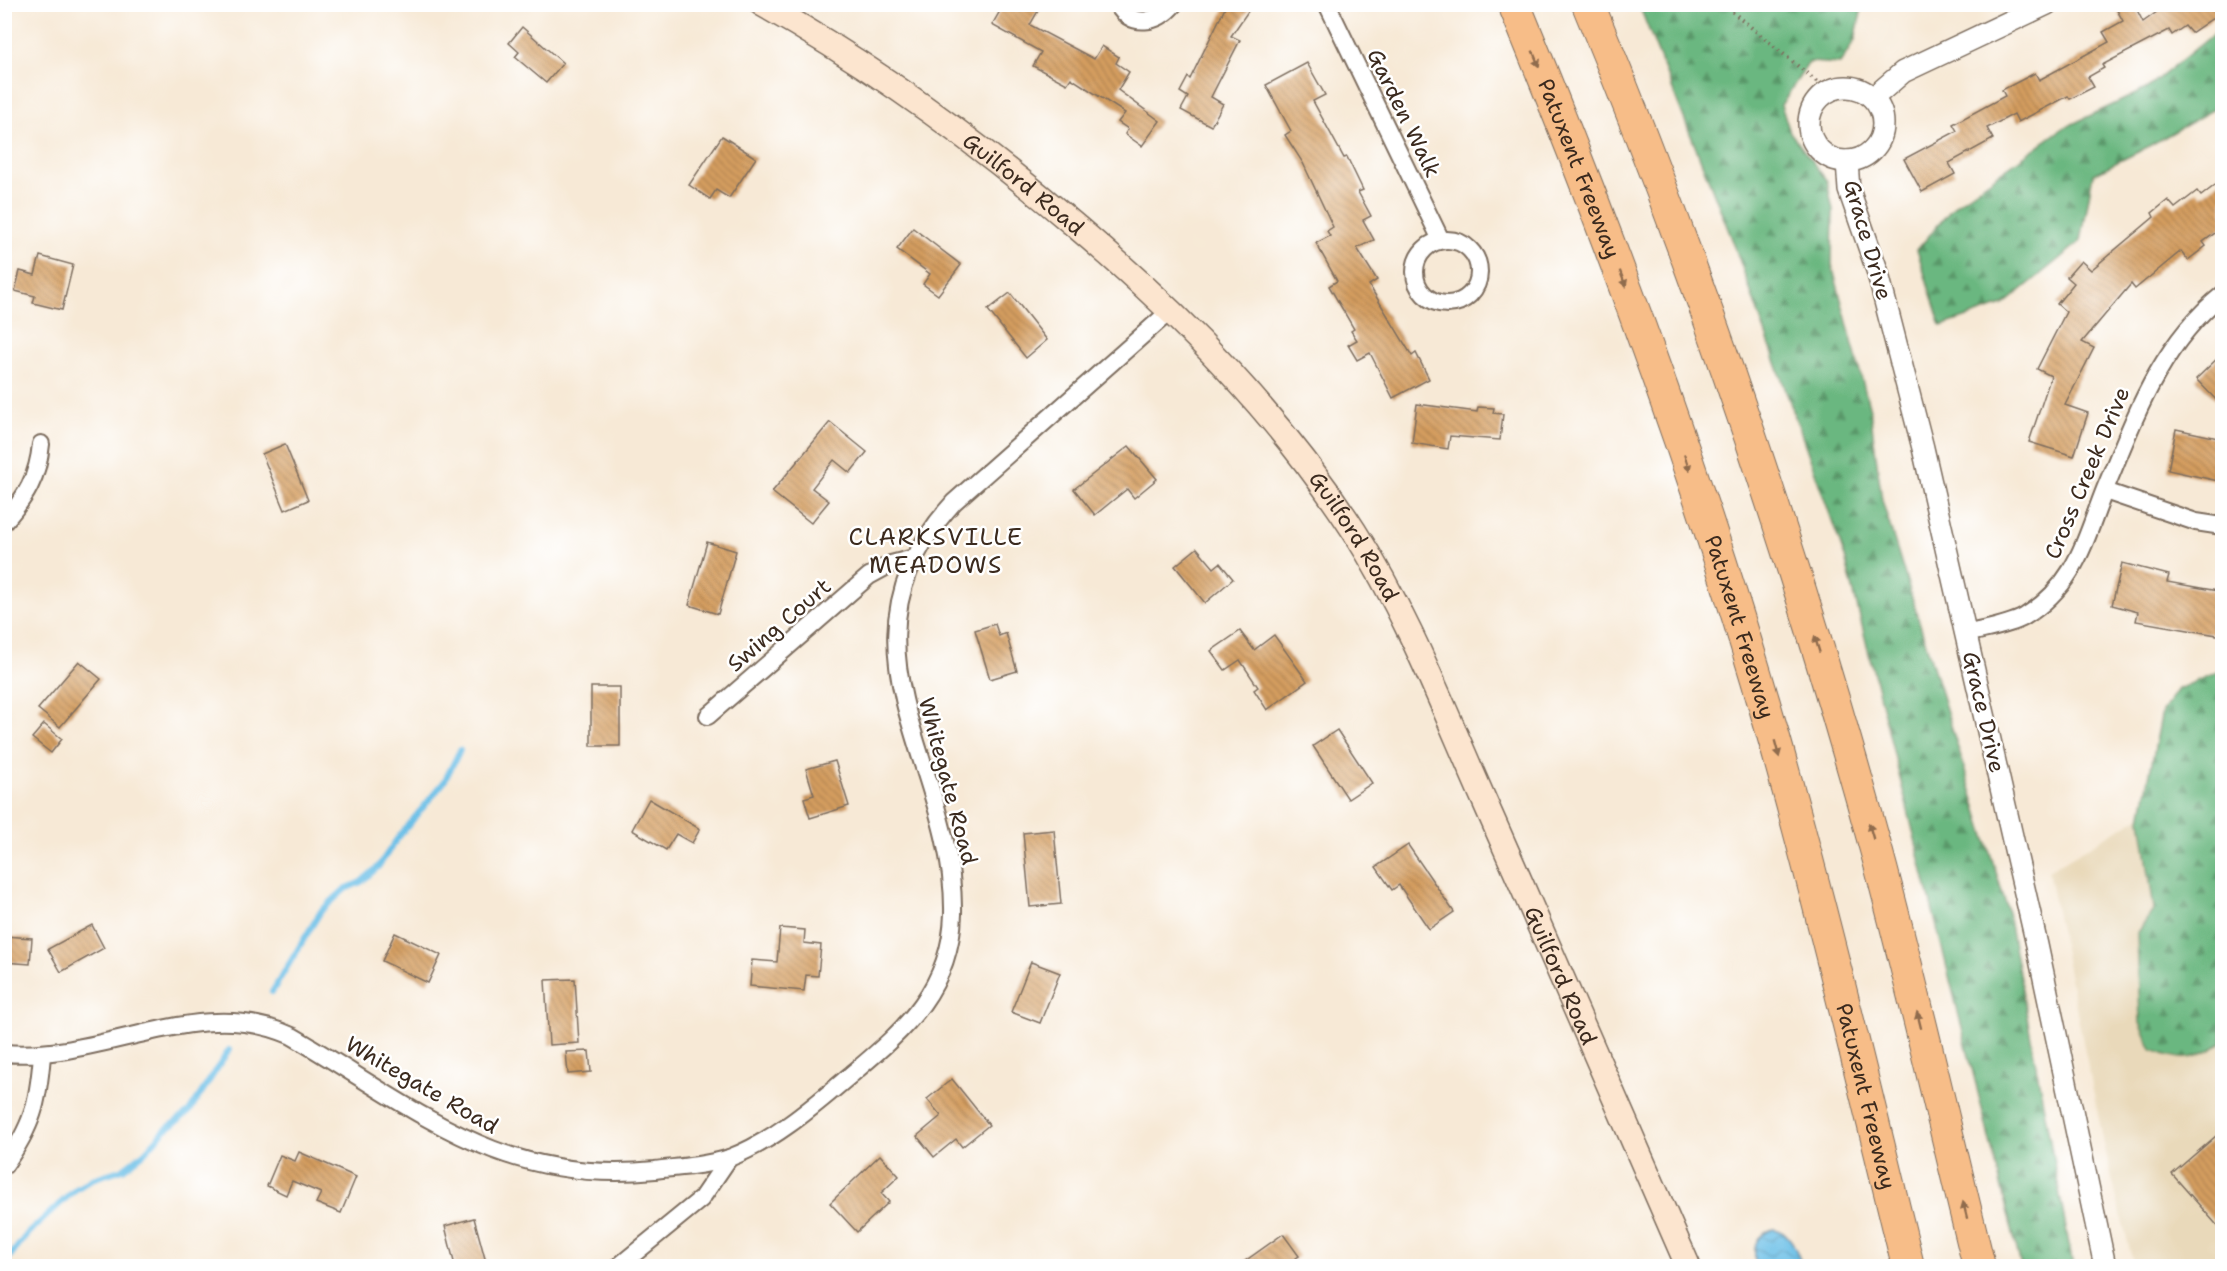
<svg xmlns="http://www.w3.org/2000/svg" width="2227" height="1271" viewBox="0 0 2227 1271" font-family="'Shantell Sans',sans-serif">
<defs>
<pattern id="forest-firs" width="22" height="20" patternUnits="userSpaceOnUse" patternTransform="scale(1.5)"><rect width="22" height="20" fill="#6ab780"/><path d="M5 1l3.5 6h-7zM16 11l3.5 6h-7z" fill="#589568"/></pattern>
<pattern id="water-waves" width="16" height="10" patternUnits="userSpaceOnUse" patternTransform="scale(1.5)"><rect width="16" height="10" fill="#6abfe7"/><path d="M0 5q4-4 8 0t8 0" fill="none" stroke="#589bbb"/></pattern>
<pattern id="building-back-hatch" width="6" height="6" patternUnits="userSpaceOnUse" patternTransform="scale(1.5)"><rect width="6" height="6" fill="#d49d5f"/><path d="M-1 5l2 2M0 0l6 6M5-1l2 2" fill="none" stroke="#ad804e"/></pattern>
</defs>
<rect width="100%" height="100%" fill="#fff"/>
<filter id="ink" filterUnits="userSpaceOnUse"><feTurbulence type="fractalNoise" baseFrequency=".0167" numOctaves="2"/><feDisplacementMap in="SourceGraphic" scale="12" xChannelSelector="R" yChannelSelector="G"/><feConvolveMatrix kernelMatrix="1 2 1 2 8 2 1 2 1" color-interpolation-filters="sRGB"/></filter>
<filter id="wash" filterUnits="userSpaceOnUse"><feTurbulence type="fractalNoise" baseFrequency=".008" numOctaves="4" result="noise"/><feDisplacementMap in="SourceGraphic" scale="24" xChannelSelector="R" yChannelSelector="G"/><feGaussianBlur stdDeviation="1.35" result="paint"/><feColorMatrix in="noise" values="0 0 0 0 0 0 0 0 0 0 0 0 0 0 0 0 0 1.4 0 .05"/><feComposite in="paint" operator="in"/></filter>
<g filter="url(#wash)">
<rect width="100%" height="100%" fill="#f7e9d6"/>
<path fill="#e9d9ba" d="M2222,768V1266H2134L2108,1163L2048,871Z"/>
<g fill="url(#forest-firs)" stroke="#52704f" stroke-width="1.5">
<path d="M1859,4L1862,8L1855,40L1840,64L1809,62L1781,105L1790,132L1827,181L1833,210L1832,265L1870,410L1882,500L2007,908L2073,1266H2021L1845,557L1732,239L1639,5Z"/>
<path d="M2222,27V92L2214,109L2140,151L2093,174L2081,241L2003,305L1941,326L1917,250L1955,205L2062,129L2146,89Z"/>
<path d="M2222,670V1043C2192,1062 2184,1062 2152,1050L2140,1023L2137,934L2154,909L2141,819L2162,711L2178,689Z"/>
</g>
<path fill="url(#water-waves)" stroke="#527482" stroke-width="1.5" d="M1773,1229C1791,1230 1797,1252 1802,1266H1756C1753,1248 1753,1236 1773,1229Z"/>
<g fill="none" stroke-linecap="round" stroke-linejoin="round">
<g stroke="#6abfe7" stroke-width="6">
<path d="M272,992L321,911L345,889L361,882L378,867L397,839L444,782L460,750"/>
<path d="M4,1264L27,1234L76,1189L92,1179L123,1169L144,1153L165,1130L189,1112L229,1050"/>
</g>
</g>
<g id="blocks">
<g fill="url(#building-back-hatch)">
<path d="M1004,4H1042L1030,25L1094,59L1102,46L1119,57L1116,63L1129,72L1118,90L1160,121L1142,146L1125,134L1128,129L1118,122L1125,113L1071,78L1067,84L1033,66L1041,52L992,25Z"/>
<path d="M1227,4H1253L1231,36L1240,40L1211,97L1223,104L1211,126L1181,110L1188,97L1180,92L1188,77L1190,79Z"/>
<path d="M2128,4H2134L2143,22L2168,4H2223V11L2191,33L2185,26L2172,35L2169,30L2102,65L2104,68L2088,77L2094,87L2070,99L2068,96L2018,122L2014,114L1987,128L1993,139L1949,163L1955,174L1922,192L1904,159L1957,131L1953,124L2005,96L2002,90L2035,73L2039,80L2109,42L2103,32L2123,21L2117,10Z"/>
<path d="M522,27L563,63L546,83L515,57L519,52L509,43Z"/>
<path d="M1307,63L1325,95L1313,101L1344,158L1347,157L1363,190L1358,192L1371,216L1363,220L1374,240L1357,248L1377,280L1369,285L1412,356L1416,353L1429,379L1393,398L1370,353L1357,360L1348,345L1357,340L1351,331L1354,329L1329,286L1337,281L1316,243L1330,236L1327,231L1333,227L1303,163L1285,135L1291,131L1266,85Z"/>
<path d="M722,136L756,158L729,198L716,190L710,199L689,185Z"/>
<path d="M2223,179V227L2203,242L2206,246L2188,260L2181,251L2135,289L2131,284L2082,342L2094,348L2065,405L2088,413L2074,456L2029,442L2051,376L2037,369L2066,312L2057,304L2074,283L2067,277L2081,261L2091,270L2154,217L2152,213L2168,200L2175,208L2197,191L2201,196Z"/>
<path d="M913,228L961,265L938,295L923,284L930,274L897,249Z"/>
<path d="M40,256L73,265L62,310L33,303L35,296L15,291L20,271L35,275Z"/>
<path d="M1010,293L1047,340L1026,358L988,310Z"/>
<path d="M2223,353V407L2196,379Z"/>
<path d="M1417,404L1477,412L1478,407L1494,408L1493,413L1503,414L1500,440L1450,436L1448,449L1412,443Z"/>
<path d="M830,422L867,452L850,473L834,460L812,488L829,501L811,523L772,492Z"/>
<path d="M2176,429L2223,439V482L2168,470Z"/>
<path d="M285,444L308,500L285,510L262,454Z"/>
<path d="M1129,446L1157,479L1134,498L1127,489L1095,515L1074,489Z"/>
<path d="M707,542L736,551L718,614L689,605Z"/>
<path d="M1197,548L1214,568L1220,563L1233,579L1205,603L1175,566Z"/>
<path d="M2122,563L2169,575L2167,582L2223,592V636L2136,621L2138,612L2112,605Z"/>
<path d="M995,624L999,636L1006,633L1017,671L990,679L975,630Z"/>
<path d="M1240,631L1254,650L1274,635L1307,681L1267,710L1254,690L1258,687L1240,660L1225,670L1211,651Z"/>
<path d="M79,661L101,679L60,727L38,709Z"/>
<rect x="591" y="687" width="29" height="59"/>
<path d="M44,724L62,739L51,753L32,738Z"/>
<path d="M1337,730L1372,783L1348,799L1313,746Z"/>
<path d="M835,761L849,806L810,818L804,798L814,795L806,769Z"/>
<path d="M649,799L700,829L692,843L676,834L666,850L632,830Z"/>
<path d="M1054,830L1061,904L1030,907L1023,833Z"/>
<path d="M1408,845L1454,912L1429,929L1399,885L1392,890L1376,867Z"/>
<path d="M92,925L104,948L61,972L48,949Z"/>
<path d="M780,928L805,930L804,943L821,945L818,976L806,975L804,991L750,986L752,960L777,962Z"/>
<path d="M395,933L441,955L428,983L382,961Z"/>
<path d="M4,936L32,938L30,964L4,962Z"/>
<path d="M1031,962L1060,973L1040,1023L1011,1012Z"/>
<path d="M575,979L579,1043L549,1045L545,980Z"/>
<path d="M589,1051L591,1072L568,1074L566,1052Z"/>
<path d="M952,1079L989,1125L962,1147L956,1139L934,1157L917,1136L941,1116L927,1099Z"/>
<path d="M2223,1130V1232L2172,1174Z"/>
<path d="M299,1152L356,1177L341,1213L316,1203L321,1193L292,1181L286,1195L267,1186L280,1155L295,1161Z"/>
<path d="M880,1155L899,1176L881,1193L889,1202L857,1232L830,1203Z"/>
<path d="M474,1218L487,1266H455L445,1226Z"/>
<path d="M1283,1234L1299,1256L1284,1266H1238Z"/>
</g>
</g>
</g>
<g filter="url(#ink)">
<use href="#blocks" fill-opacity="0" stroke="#7d6d5e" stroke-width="1.5"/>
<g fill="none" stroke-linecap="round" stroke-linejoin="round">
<defs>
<g id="minor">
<path d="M1117,4C1132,29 1158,23 1174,4"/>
<path d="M1327,4L1441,240"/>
<circle cx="1447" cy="272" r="32"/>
<path d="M2105,491L2196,522L2222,526"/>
<path d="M4,522C26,497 38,477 41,444"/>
<path d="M1966,634C1984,629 2008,626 2024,617C2076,585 2084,542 2105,489C2135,417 2160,345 2222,295"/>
<path d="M708,716L869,576L891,564L914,558"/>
<path d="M4,1053C103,1062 197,993 292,1036C416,1108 499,1186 655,1170C679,1167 706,1166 729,1158C776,1140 816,1104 853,1073C906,1029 951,987 953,914C956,763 823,646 954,502L1170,311"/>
<path d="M4,1166C33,1125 38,1104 42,1055"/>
<path d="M619,1266L701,1199L729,1158"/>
</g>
<g id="tertiary">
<circle cx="1846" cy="124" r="37"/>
<path d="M1873,98L1903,72L2047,4"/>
<path d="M1847,161L1849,190L1877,270L1923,448L2037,945L2105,1266"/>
</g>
<g id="secondary">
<path id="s1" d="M762,4C876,68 979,143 1078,228C1183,317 1279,415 1354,531C1408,615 1444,710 1484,800C1553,955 1620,1111 1688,1266"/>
</g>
<g id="motorway">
<path id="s2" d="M1514,4C1613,244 1703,488 1774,738C1823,913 1865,1090 1908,1266"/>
<path d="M1588,4C1703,281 1798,565 1877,853C1914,990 1945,1129 1979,1266"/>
</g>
</defs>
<use href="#minor" stroke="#7d6d5e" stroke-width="20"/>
<use href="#tertiary" stroke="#7d6d5e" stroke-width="24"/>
<use href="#secondary" stroke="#7d6d5e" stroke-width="27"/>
<use href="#motorway" stroke="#7d6d5e" stroke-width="34"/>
<path stroke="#7d6d5e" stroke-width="4" stroke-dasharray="1.5 4.5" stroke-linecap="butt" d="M1723,4L1828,91"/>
<use href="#minor" stroke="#fff" stroke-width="16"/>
<use href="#tertiary" stroke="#fff" stroke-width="21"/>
<use href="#secondary" stroke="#fce5cf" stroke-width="24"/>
<use href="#motorway" stroke="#f7bd88" stroke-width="32"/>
</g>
<defs><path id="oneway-solid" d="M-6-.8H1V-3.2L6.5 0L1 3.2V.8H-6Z" transform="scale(1.5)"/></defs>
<g fill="#906c4e">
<use href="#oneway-solid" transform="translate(1536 59) rotate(68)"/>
<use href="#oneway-solid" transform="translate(1623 279) rotate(69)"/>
<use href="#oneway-solid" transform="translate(1687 463) rotate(72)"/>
<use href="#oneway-solid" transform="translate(1817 644) rotate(-107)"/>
<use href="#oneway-solid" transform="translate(1777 749) rotate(75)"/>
<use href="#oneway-solid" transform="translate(1871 831) rotate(-106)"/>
<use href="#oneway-solid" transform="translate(1919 1020) rotate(-104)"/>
<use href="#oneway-solid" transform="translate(1965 1210) rotate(-104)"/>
</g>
</g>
<g text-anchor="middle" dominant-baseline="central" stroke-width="5" stroke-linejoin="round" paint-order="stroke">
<g font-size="22" fill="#3b2a1e" stroke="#fff">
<text transform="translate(1404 113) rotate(64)">Garden Walk</text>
<text stroke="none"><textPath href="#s2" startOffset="177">Patuxent Freeway</textPath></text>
<text stroke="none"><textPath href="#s1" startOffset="318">Guilford Road</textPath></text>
<text transform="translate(1868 240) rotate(74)">Grace Drive</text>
<text transform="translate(2087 473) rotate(-67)">Cross Creek Drive</text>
<text stroke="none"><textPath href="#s1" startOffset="804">Guilford Road</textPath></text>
<text transform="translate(779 625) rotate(-41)">Swing Court</text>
<text stroke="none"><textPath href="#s2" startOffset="663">Patuxent Freeway</textPath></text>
<text transform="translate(1984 712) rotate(77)">Grace Drive</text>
<text transform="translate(948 781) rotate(75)">Whitegate Road</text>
<text stroke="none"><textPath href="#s1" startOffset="1290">Guilford Road</textPath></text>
<text transform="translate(422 1085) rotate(30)">Whitegate Road</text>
<text stroke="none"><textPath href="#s2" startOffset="1149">Patuxent Freeway</textPath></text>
</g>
<g font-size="24" letter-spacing="1.5" fill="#3b2a1e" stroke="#fff">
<text x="936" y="537">CLARKSVILLE<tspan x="936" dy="28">MEADOWS</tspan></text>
</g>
</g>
<rect width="2227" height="1271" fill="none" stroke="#fff" stroke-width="24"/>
</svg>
